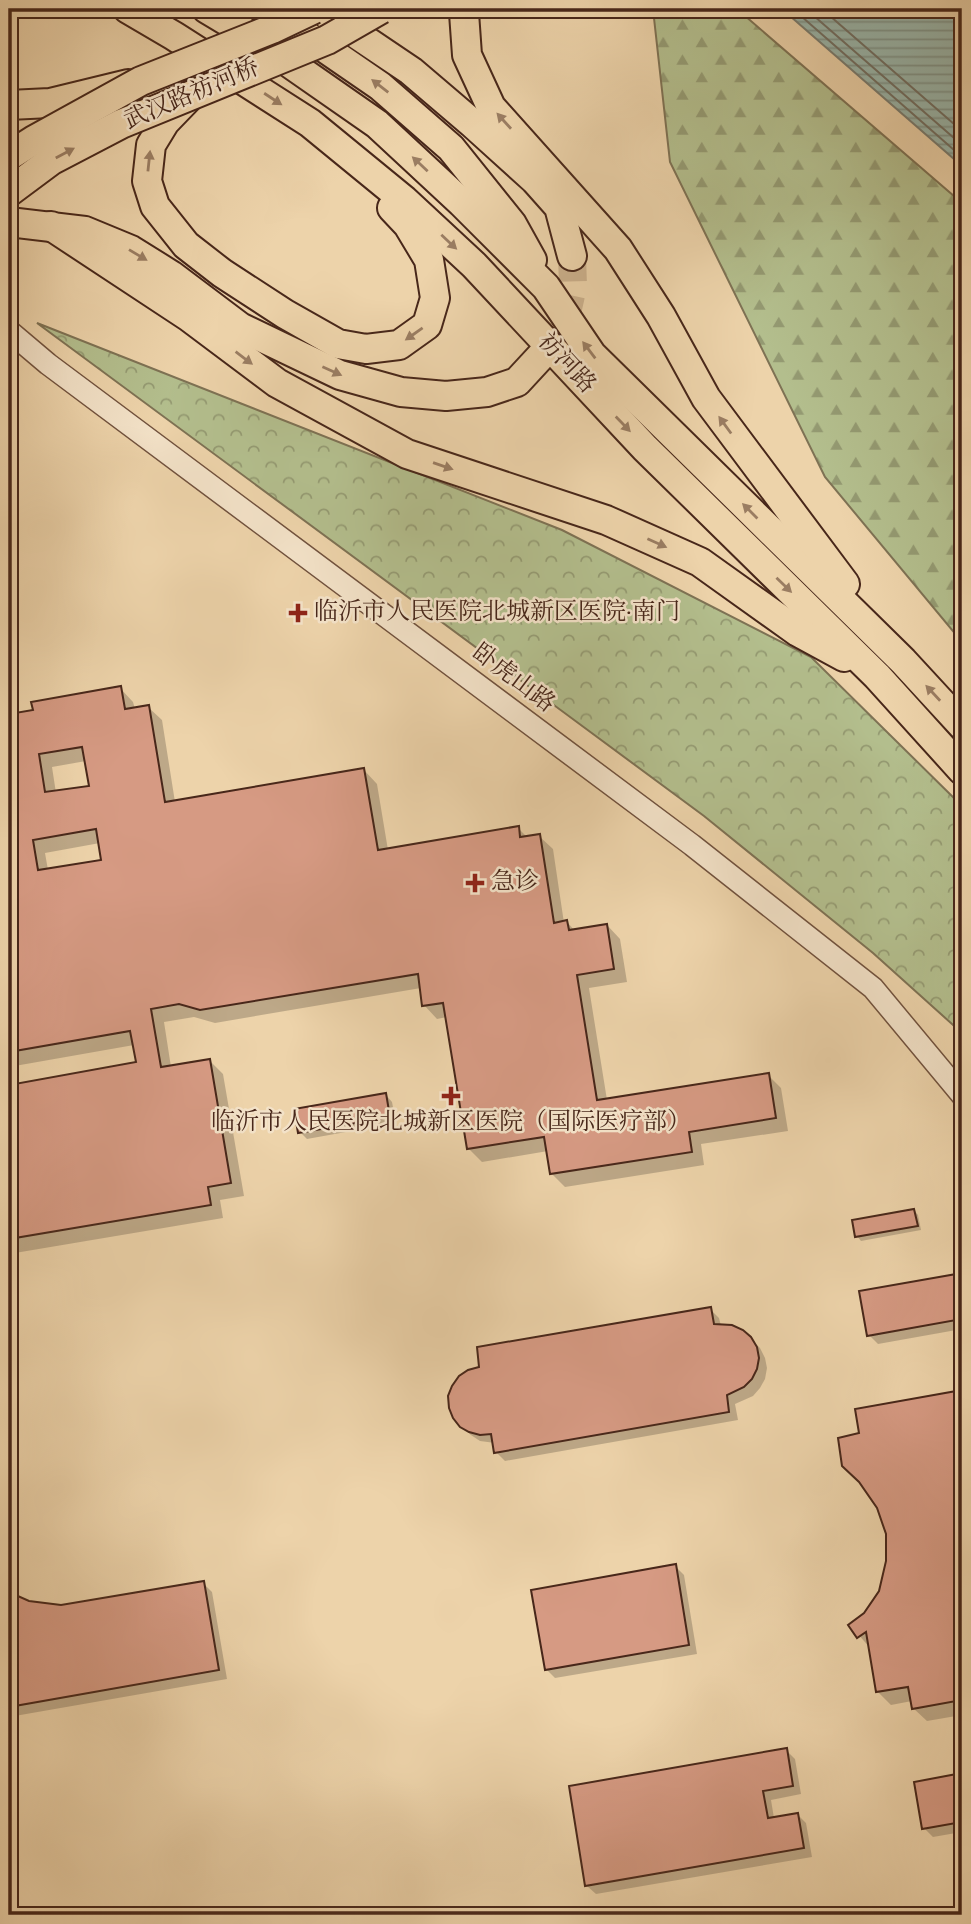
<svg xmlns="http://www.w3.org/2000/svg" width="971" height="1924" viewBox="0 0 971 1924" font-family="Vollkorn,'Noto Serif SC',serif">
<defs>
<pattern id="forest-firs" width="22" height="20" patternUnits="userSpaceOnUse" patternTransform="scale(1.75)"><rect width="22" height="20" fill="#b3be8d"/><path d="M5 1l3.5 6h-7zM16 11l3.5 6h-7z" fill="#949a72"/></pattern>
<pattern id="park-crowns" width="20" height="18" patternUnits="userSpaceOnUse" patternTransform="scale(1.75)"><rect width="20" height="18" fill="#b3be8d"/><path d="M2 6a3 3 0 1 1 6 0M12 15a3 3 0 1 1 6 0" fill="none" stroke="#949a72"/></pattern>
<pattern id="water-rules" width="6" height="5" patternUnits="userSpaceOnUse" patternTransform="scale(1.75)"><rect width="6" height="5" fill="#99b7ad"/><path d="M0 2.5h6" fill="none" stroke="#7f958c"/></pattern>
</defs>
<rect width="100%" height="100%" fill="#edd3aa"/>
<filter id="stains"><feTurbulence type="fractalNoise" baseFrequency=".00286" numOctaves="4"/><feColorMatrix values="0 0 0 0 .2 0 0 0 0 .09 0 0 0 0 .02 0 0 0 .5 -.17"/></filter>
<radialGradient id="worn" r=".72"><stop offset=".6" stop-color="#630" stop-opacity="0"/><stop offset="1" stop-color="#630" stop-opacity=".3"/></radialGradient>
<path fill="url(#forest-firs)" stroke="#7e7254" stroke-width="2" d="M653,9H737L962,203V642L825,477L670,162Z"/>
<path fill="url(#park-crowns)" stroke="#7e7254" stroke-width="2" d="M37,323L562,530L811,657L962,806V1033L873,953L704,816Z"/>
<path fill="url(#water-rules)" stroke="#797d72" stroke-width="2" d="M782,9H962V166Z"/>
<g fill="#0003" fill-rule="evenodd">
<path d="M120,688L133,702L135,709L148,707L162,720L175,802L364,770L377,784L388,850L518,828L528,838L539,836L553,849L564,923L567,922L575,931L607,925L620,939L627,982L589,988L607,1100L768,1075L781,1088L788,1131L701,1144L704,1165L565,1187L551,1173L548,1151L482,1162L469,1149L447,1017L437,1019L424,1005L421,988L215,1023L194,1017L164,1022L171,1067L210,1061L223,1074L244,1196L220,1200L223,1218L9,1254V1087L138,1064L134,1045L9,1067V877L13,876L9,859V716L35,712ZM86,761L91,787L56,793L52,767ZM100,843L103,861L48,870L45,853Z"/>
<path d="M386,1095L392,1102L396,1123L307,1139L300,1132Z"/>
<path d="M914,1210L918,1215L921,1230L861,1241L857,1236Z"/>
<path d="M962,1275V1329L878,1344L869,1335L862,1292Z"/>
<path d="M710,1309L719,1318L721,1326L750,1338L760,1348L765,1358L767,1368L765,1379L760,1388L753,1396L735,1404L738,1420L505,1461L496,1452L495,1443L480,1441L471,1435L461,1426Z"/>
<path d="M962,1392V1715L927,1721L913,1708L912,1701L891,1705L877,1691L871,1649L850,1625L865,1614L881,1592L888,1561L887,1533L861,1434L857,1410Z"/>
<path d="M675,1566L684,1575L697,1654L555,1678L546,1669Z"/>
<path d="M203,1583L212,1592L227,1679L9,1717V1594L28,1602L61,1607Z"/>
<path d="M786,1750L795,1759L801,1794L771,1800L774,1818L797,1814L806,1823L812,1857L596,1894L587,1886Z"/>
<path d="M962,1775V1839L956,1833L933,1837L924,1828L916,1783Z"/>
</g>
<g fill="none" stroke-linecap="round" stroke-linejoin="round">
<g stroke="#706f64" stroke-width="2">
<path d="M793,9L962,157"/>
<path d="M806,9L962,145"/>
<path d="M822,9L962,131"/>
</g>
</g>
<g fill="#d69a83" stroke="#48271a" stroke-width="2" fill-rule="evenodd">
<path d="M121,686L125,709L149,705L165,802L364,768L378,850L519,826L520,837L540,834L554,923L567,920L569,930L607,924L614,969L577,975L597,1100L769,1073L776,1118L689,1132L692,1152L550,1174L544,1137L467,1149L443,1003L422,1006L418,974L200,1010L179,1004L151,1009L161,1067L210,1059L231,1183L208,1187L211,1205L9,1239V1085L136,1062L130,1031L9,1052V714L33,710L31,702ZM82,747L89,786L45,792L39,754ZM96,829L101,860L38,870L33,840Z"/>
<path d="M386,1093L390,1117L298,1133L294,1109Z"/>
<path d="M914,1209L918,1226L855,1237L852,1220Z"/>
<path d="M962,1273V1319L867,1336L859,1291Z"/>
<path d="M711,1307L714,1324L732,1325L743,1330L751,1337L757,1347L759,1358L757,1369L752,1379L744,1387L727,1395L729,1412L494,1453L491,1434L480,1435L469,1432L460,1427L453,1418L449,1408L448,1396L452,1386L459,1376L468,1370L479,1367L477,1347Z"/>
<path d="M962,1390V1700L912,1709L908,1687L876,1692L866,1632L857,1638L848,1625L864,1613L879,1591L886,1561V1534L877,1508L859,1482L842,1466L838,1438L859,1433L855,1409Z"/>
<path d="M676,1564L689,1645L545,1670L531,1590Z"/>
<path d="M204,1581L219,1670L9,1707V1592L29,1601L61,1605Z"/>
<path d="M787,1748L793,1786L763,1791L768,1818L798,1813L804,1848L585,1886L569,1786Z"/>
<path d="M962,1773V1822L922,1829L914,1782Z"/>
</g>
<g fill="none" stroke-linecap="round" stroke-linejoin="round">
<path stroke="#ccb18d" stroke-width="28" stroke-dasharray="28 14" stroke-linecap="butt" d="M541,356L563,331L573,286L572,256"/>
<defs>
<path id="tertiary" d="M9,331L48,364L692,845L873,988L962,1095"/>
<g id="primary">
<path d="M128,9L174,36L310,123L404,200L474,265L645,448L877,676L962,770"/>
<path d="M207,9L242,30L377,124L462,203L546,287L592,355L903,661L962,725"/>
<path d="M268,9L380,86L451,148L512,224L532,260"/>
<path d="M319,9L411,71L472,123L535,180L559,207L572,256"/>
<path d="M465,9L464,13L467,55L491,107L618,249L661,316L706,398L845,584"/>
<path d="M192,94L165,122L151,145L147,181L155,206L186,245L222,273L285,314L338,344L366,349L399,345L427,325L435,298L429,260L408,225L392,208"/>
<path d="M9,105L50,103L128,84"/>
<path d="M9,222L85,231L131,250L171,275L240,327L340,375L401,392L446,396L487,392L517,382L541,356"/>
<path d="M51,226L189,317L277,383L407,454L606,520L700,562L798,632L844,657"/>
</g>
</defs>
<use href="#tertiary" stroke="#71523e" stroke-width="24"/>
<use href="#primary" stroke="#48271a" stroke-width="32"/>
<use href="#tertiary" stroke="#f3e2c8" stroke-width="21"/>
<use href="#primary" stroke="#edd3aa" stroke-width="28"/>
<defs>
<g id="primary-bridge">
<path d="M9,156L34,140L141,81L272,29L314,9"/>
<path d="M9,192L52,160L121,124L327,40L381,9"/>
</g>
</defs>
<use href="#primary-bridge" stroke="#48271a" stroke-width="32" stroke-linecap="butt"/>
<use href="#primary-bridge" stroke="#edd3aa" stroke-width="28"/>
</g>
<defs><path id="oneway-solid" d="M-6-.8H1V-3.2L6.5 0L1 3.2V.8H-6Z" transform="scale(1.75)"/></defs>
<g fill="#9a7d62">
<use href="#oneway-solid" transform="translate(380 86) rotate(-142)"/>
<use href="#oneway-solid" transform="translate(273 99) rotate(33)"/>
<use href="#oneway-solid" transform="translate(504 121) rotate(-132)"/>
<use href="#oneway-solid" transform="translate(65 153) rotate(-28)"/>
<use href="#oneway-solid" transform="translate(149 161) rotate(-84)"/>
<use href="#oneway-solid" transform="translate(420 164) rotate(-137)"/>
<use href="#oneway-solid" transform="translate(449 242) rotate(43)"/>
<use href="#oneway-solid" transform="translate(138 255) rotate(31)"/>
<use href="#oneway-solid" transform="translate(414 334) rotate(145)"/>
<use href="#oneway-solid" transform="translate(589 350) rotate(-127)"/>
<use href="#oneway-solid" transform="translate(244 358) rotate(37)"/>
<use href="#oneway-solid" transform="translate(332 371) rotate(24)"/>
<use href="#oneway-solid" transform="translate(623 424) rotate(46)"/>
<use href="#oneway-solid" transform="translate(725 425) rotate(-126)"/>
<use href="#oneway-solid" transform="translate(443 466) rotate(19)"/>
<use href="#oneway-solid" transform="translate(750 511) rotate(-135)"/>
<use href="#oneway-solid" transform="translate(657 543) rotate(24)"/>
<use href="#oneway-solid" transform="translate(784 585) rotate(44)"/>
<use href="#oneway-solid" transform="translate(933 693) rotate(-133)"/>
</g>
<g fill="#8f2418" stroke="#f3e2c8" stroke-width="2.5">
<path d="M294.5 602.5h7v7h7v7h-7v7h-7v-7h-7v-7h7z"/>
<path d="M471.5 872.5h7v7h7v7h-7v7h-7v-7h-7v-7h7z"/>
<path d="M447.5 1085.5h7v7h7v7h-7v7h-7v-7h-7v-7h7z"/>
</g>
<g text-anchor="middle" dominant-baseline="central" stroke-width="5" stroke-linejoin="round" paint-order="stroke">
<g font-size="24" fill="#48271a" stroke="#f3e2c8">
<text transform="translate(192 95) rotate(-23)">武汉路祊河桥</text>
<text transform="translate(566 364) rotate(47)">祊河路</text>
<text transform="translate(513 679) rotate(37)">卧虎山路</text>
</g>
<g font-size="24" fill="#48271a" stroke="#f3e2c8" text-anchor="start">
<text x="314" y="613">临沂市人民医院北城新区医院·南门</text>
<text x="491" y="883">急诊</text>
<text x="451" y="1123" text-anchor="middle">临沂市人民医院北城新区医院（国际医疗部）</text>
</g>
</g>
<rect width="971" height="1924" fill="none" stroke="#edd3aa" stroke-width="35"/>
<rect x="10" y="10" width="950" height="1903" fill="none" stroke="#48271a" stroke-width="3.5"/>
<rect x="18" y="18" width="936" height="1889" fill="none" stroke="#48271a" stroke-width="2"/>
<rect width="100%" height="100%" filter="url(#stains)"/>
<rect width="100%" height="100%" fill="url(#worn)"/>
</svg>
